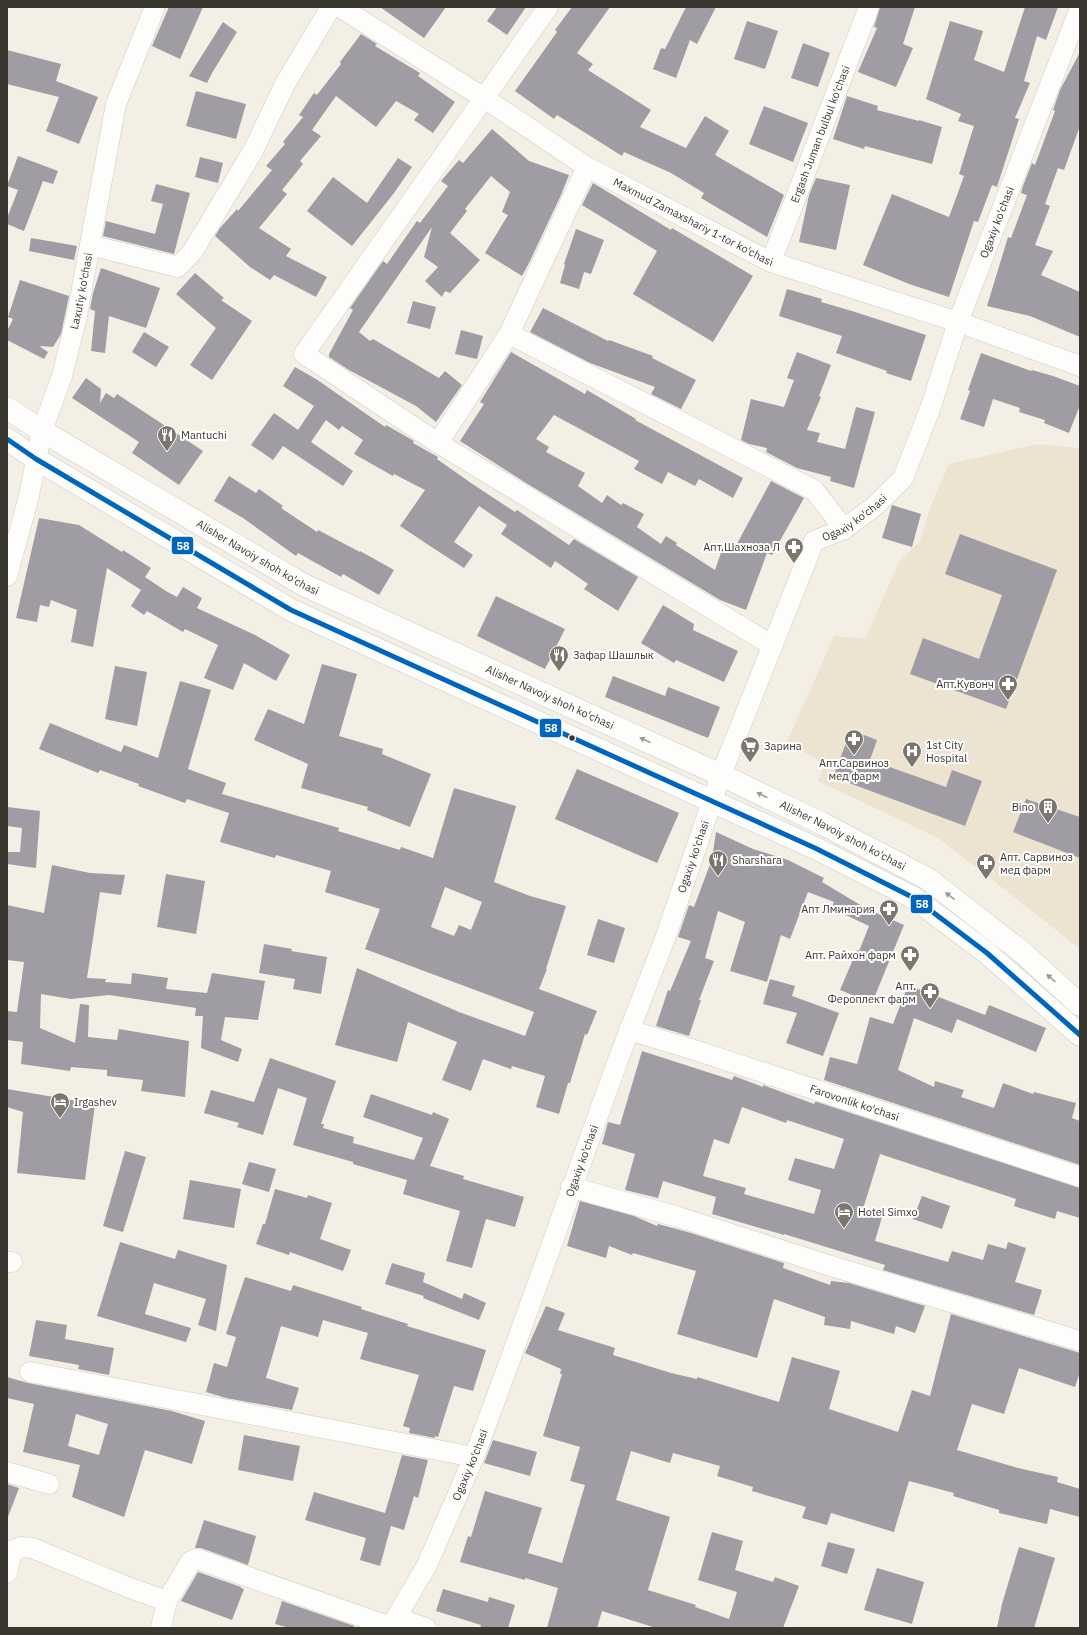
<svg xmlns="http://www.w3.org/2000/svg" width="1087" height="1635" viewBox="0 0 1087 1635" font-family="'IBM Plex Sans',sans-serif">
<rect width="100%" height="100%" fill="#f4efe5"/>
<path fill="#ece3d1" d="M1038,444L1080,448V949L1004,889L938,838L818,781L825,764L787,742L834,636L865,639L899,562L920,541L931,506L949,464Z"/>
<g fill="#9f9ca3" fill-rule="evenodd">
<path d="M169,7H203L180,59L152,46Z"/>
<path d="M380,7H446L424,38Z"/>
<path d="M497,7H526L507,35L487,21Z"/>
<path d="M572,7H610L577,53L593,64L588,70L651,110L640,127L686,148L705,116L729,131L715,155L784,195L767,237L701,198L704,193L671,173L624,152L622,156L557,115L554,119L515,91L557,32L555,30Z"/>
<path d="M686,7H716L697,44L690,40L676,78L653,69L661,48L665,49Z"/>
<path d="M880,7H915L903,44L913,48L896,87L858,72L877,28L874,27Z"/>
<path d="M1025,7H1058L1046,40L1037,36L1024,81L1030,83L1015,118L1019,119L997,187L992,185L978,222L974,221L949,297L909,284L863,265L892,194L949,217L964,176L959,174L974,126L958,121L961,114L926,99L950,21L983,31L974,60L1004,72Z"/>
<path d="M747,21L778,31L765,69L734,59Z"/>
<path d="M223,22L237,32L212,73L207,83L189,76Z"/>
<path d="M361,34L377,44L375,46L420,73L418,76L455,102L433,133L414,120L419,114L396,101L376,127L336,96L312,130L321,136L300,161L303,164L282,190L287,194L259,228L291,249L286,256L327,277L316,297L274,275L270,280L250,267L215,236L220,228L237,209L238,211L272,170L266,166L285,144L283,142L303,117L299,115L314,93L317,95L341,64L340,62Z"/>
<path d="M803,43L830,53L818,87L791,78Z"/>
<path d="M7,50L61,64L56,81L98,97L79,144L46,131L59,97L7,84Z"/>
<path d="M1080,52V126L1064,170L1058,168L1045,204L1050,206L1035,245L1053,251L1041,275L1080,292V337L1030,316L987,306L1008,237L1011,238L1027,195L1021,193L1023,186L1032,163L1035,165L1055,111L1053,110L1060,90Z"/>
<path d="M196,91L246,104L236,139L186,126Z"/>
<path d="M847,96L878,106L877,110L919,121V120L942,127L932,164L865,146L864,149L833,139Z"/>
<path d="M764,106L808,123L793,162L749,144Z"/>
<path d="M492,129L529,161L569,175L561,195L529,263L522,276L485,253L508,215L502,212L510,192L491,176L465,209L467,211L450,233L480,260L450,293L445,291L442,297L425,281L438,267L424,257L432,227L359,332L370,341L373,339L439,378L445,371L462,385L436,422L416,406L349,370L329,357V354L353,310L350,308L383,261L387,264L417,221L420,223L448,186L441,181L459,160L463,163Z"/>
<path d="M18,156L58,171L53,184L43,181L24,231L7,224V218L18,190L7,186Z"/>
<path d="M200,157L223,163L218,183L195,177Z"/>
<path d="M398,158L412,167L394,193L352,246L307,211L333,177L367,203Z"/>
<path d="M816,178L850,185L836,250L799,242L809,195Z"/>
<path d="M593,183L671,230L672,228L753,276L713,342L633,294L657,251L582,205Z"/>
<path d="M156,184L190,193L174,254L103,236L106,221L155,234L163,204L151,201Z"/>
<path d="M576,229L604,240L591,274L584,272L579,289L560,283L565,265L564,264Z"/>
<path d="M31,238L77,246L74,260L29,251Z"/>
<path d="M101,268L160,288L146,328L109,316L105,353L91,351L95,311L90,309L93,293Z"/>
<path d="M195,273L224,298L221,300L252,321L212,380L190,365L216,328L176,294Z"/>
<path d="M20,280L69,296L61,334L53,347L39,346L48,352L44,359L7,340V331L13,319L8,317Z"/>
<path d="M787,289L822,299L821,302L852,311L926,335L911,381L886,373L887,371L836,353L842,336L779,316Z"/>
<path d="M413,301L436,307L430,329L407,323Z"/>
<path d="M543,308L608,341L609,340L653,356L652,358L696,380L681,409L651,394L655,387L590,363L530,332Z"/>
<path d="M461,330L483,336L477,359L455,354Z"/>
<path d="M144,332L169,347L156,367L132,352Z"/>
<path d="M511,352L585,394L587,390L636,419L635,420L743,478L733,498L699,479L695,486L668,472L662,484L634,469L639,461L554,415L536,439L549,447L546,452L585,473L578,486L602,503L607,495L621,505L623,503L644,514L637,527L661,544L666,536L677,543L676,545L715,570L723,547L733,551L771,481L804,498L772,555L767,553L746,610L720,600L526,483L460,441L484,404L480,402Z"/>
<path d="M797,352L831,365L819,396L821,397L807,430L820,433L817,442L845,449L856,407L875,412L854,488L830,481L831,477L797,468L766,452L767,448L749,444L741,440L751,399L784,407L794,380L787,378Z"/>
<path d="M981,353L1031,371L1032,370L1053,376L1080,386V405L1069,433L1044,423L1045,420L1019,412L1020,408L993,399L984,427L960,419L970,391L968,390Z"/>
<path d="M295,367L316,379L385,427L386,425L414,441L413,443L438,457L437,459L471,483L515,512L517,510L569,545L574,539L638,577L618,611L584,589L588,584L555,561L551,568L501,534L507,525L479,506L454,542L473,555L464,568L433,548L400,526L425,490L394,474L393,476L354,454L363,440L342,426L339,430L326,420L311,442L353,471L343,486L283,446L273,460L251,445L274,413L298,430L314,406L283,386Z"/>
<path d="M86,378L101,389L100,403L106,393L114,398L117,394L203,451L179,485L132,453L139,442L72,398Z"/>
<path d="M229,476L256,493L259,489L283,506L281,508L317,532L318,530L360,552V551L394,570L379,595L343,574L341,577L298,553L296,556L243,518L214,501Z"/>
<path d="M892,505L921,514L912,547L882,538Z"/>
<path d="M39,518L79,525L122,552L123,550L151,568L145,577L166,591L177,597L183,587L202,598L197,608L255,635L290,655L276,681L244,663L233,690L204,678L218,645L185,629L183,632L147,611L144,615L131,606L141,590L107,568L93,647L71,642L77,610L51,600L49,607L40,605L37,622L16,618Z"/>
<path d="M960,534L1057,570L1006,709L910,674L923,638L979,659L1002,595L945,574Z"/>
<path d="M496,596L565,629L545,669L477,636Z"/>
<path d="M663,605L694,624L693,630L738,651L724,682L676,660L674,663L641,643Z"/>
<path d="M322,664L357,674L339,736L383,749L382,754L431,774L410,827L367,810L368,807L301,788L308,764L254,740L268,709L304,724Z"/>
<path d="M115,666L147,672L137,726L105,719Z"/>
<path d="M613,676L665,696L668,687L720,707L708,738L605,697Z"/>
<path d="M180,681L211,690L188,769L226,783L222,794L339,828L338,831L400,850L401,847L433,858L454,788L516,806L494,882L530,896L566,906L546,969H547L539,989L597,1011L587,1035L585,1034L570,1083H568L559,1114L536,1107L545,1076L512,1066L511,1069L483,1059L471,1091L442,1080L457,1042L408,1022L397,1062L335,1045L357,968L459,1012L525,1036L534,1012L365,949L380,909L325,892L331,871L276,855L275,858L220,842L229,813L187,799L185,803L138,786L139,784L100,770L98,773L39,749L50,723L121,752L124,745L158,758ZM445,887L482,902L471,930L459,925L454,936L431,927Z"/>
<path d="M851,730L877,740L870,760L946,787L952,770L982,781L965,826L833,777Z"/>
<path d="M577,769L679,813L657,863L555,819Z"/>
<path d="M1026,799L1080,817V858L1013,832Z"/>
<path d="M7,807L40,811L36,868L7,864V852H20L22,828L7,826Z"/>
<path d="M716,832L753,849L788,860L824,878L822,882L867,909L904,925L872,1003L840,990L857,950L859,951L869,926L831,908L834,902L808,892L790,939L781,935L767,982L730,971L745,922L718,911L705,958L714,961L699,1000H701L689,1036L656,1026L668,990L670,991L691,941L678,937L689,905L694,907L712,859Z"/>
<path d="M52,865L90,873L125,875L121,895L100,892L87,978L106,979L105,982L131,984L132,973L168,978L166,989L207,993L212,973L265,981L258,1020L225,1017L221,1040L242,1049L238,1062L201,1048L203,1016H195L196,1008L109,995L71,999L41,994L40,1028L75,1043L80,1004L89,1005L88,1037L117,1040L119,1029L189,1041L185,1097L141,1091L143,1080L107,1076V1070L71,1067L70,1071L21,1064L23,1042L7,1040V1011L17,1012L24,962L7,960V905L44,913Z"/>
<path d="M166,874L205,881L196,934L157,927Z"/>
<path d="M598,919L625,928L614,963L587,955Z"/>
<path d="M264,944L292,949L291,951L327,957L321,994L293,989L295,979L259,973Z"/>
<path d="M770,979L795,986L792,996L839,1013L823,1056L786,1043L797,1013L763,1004Z"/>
<path d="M908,985L985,1015L989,1005L1046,1028L1036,1052L957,1019L952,1033L914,1018L898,1070L934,1087L935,1081L964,1090L961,1097L994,1108L1003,1083L1033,1094L1034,1092L1076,1103L1072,1118L1080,1121V1165L824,1080L830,1057L857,1064L870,1017L893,1024Z"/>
<path d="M642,1051L732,1080L734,1076L763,1087V1085L814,1104L815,1102H817L1080,1188V1218L1057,1211L1055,1219L1014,1206L1016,1199L880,1154L863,1209L882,1217L875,1241L948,1262L952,1251L983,1260L988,1244L1006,1249L1008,1242L1026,1248L1015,1282L1042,1290L1034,1315L883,1270L885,1265L784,1234V1235L712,1214L716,1197L663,1181L658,1198L625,1190L635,1154L602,1144L608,1122L620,1125ZM742,1107L786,1123L787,1120L844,1139L834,1169L795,1158L788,1180L821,1190L814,1214L744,1194L746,1188L703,1176L714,1139L729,1144Z"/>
<path d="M270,1058L336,1081L321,1124H324L323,1128L354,1137L353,1143L414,1160L423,1138L363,1117L371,1094L432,1115L433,1112L449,1119L430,1166L464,1176L463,1179L524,1197L515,1227L486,1219L472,1268L446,1261L460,1211L403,1194L407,1180L353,1164V1162L293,1145L307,1098L278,1088L263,1135L237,1127L239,1123L204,1113L211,1090L254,1102Z"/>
<path d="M7,1089L95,1104L85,1180L17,1173L23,1112L7,1107Z"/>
<path d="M125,1151L146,1157L123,1232L103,1226Z"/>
<path d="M249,1162L276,1169L269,1192L242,1184Z"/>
<path d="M190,1180L241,1189L234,1228L183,1219Z"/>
<path d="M275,1189L307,1198L308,1195L332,1203L320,1239L351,1250L343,1271L290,1252L289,1255L256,1244L263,1224H265Z"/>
<path d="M922,1196L950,1206L942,1229L913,1219Z"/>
<path d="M580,1201L634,1216L657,1226L658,1224L691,1233L784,1263L783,1268L830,1285L831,1281L849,1283L925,1306L915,1333L896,1326L894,1334L851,1321L850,1329L824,1325L825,1317L774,1299L757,1358L677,1334L696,1271L633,1253L632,1255L609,1246L606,1258L567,1246Z"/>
<path d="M120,1242L175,1259L178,1250L227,1265L216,1331L198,1325L206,1299L154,1283L145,1314L191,1328L186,1342L97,1316Z"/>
<path d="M392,1263L425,1273L423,1282L462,1299L464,1293L486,1303L479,1320L423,1298L424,1296L385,1284Z"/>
<path d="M245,1277L291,1291L293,1285L362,1307L361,1309L408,1324L407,1326L486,1350L473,1391L454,1386L438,1437L435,1436V1438L409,1433L410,1428L403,1426L419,1375L360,1359L368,1333L323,1320L318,1337L281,1326L266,1378L299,1388L292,1410L226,1398L206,1392L214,1363L227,1367L236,1337L226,1334Z"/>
<path d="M546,1306L565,1313L558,1330L615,1348L613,1355L671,1373L697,1379V1377L779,1402L792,1357L840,1371L829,1409L898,1432L912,1390L930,1396L951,1314L1080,1353V1372L1075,1387L1019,1368L1004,1414L972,1404L957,1450L1018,1468L1058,1477L1057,1482L1080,1489V1517L1050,1509L1047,1524L999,1513V1510L953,1496L954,1493L909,1481L894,1532L831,1513L827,1525L802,1518L806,1507L752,1491L753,1487L717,1476L720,1466L673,1453L670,1463L631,1451L616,1500L670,1517L648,1590L696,1605L695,1607L729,1619L737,1592L698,1580L712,1532L743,1541L735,1570L773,1582L775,1577L799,1586L783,1628H656L602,1611L597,1628H547L558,1588L525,1578V1580L460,1562L468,1536L471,1537L485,1491L542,1508L528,1553L562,1563L585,1485L570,1481L580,1447L543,1436L562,1374H560L561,1369L525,1353Z"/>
<path d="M36,1320L67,1325L65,1339L114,1348L109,1375L78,1369L79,1365L29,1356Z"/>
<path d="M7,1377L28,1383L172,1411L205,1421L192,1464L145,1450L124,1517L72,1497L80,1465L23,1452L34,1404L7,1398ZM76,1414L108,1424L99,1455L68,1446Z"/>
<path d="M244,1435L300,1446L293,1481L238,1470Z"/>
<path d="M493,1440L537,1452L530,1476L484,1463Z"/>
<path d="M402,1455L428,1460L418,1498L414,1496L404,1530L391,1526L380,1566L360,1560L366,1538L305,1520L314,1492L385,1513Z"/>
<path d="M7,1484L19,1488L8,1517H7Z"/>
<path d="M204,1520L256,1536L248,1565L201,1548H195Z"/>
<path d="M828,1542L855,1549L847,1574L821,1566Z"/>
<path d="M1019,1547L1055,1558L1034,1628H997L1002,1604Z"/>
<path d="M877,1568L924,1582L912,1624L864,1610Z"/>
<path d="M198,1572L241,1587V1588L244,1589L232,1620L181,1601Z"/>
<path d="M443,1589L488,1602L489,1597L515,1605L508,1628H480L481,1625L436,1611Z"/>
<path d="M282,1601L354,1626V1628H290L275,1624Z"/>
</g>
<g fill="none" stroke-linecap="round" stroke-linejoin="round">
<defs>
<g id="minor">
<path id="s1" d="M340,7L484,98L587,167L771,262L958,322L1080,366"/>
<path d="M548,7L304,354L438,443L773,646"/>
<path d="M90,245L178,267L193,251L253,151L285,84L331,7"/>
<path id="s2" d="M771,262L869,7"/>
<path d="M509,334L814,490L844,529"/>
<path d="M438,443L509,334L587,167"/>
<path id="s3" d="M7,576L28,500L42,431L62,376L77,315L116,104L155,7"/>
<path id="s4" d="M629,1030L701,1052L1080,1177"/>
<path d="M571,1187L678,1217L828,1265L1080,1341"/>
<path d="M7,1262H12"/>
<path d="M30,1372L474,1457"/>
<path d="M7,1472L49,1484"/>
<path d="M7,1573L12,1551L21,1547L32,1548L130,1588L167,1601L161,1628"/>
<path d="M167,1601L191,1561L197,1559L391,1627L408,1622L426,1628"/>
<path id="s5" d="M390,1628L427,1565L474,1457L509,1363L618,1060L666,936L721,775L814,541L844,529L875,506L903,478L930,409L958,322L1080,8"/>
</g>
<g id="major">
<path id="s6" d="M7,408L42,431L304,585L721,775L823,824L928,879L1023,953L1080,1005"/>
<path d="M7,439L36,459L291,610L815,848L914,898L987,953L1080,1035"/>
</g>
</defs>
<use href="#minor" stroke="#cfcbc3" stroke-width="21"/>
<use href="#major" stroke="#cfcbc3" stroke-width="23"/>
<use href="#minor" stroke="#fdfdfb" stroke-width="20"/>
<use href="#major" stroke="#fdfdfb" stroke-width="22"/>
<defs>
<path id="bus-1" d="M7,439L36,459L291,610L815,848L914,898L987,953L1080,1035"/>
</defs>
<use href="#bus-1" stroke="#fff" stroke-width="8"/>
<use href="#bus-1" stroke="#0065bd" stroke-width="5"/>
</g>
<defs><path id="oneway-solid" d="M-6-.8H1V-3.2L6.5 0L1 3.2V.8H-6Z"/></defs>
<g fill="#9c9a96">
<use href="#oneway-solid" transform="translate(645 740) rotate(-155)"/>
<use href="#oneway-solid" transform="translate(762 795) rotate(-154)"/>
<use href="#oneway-solid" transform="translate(950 896) rotate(-142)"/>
<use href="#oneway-solid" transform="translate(1051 978) rotate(-138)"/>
</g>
<defs>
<symbol id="restaurant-pin" viewBox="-11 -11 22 30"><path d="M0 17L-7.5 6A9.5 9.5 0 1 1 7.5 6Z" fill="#7b776f" stroke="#fff"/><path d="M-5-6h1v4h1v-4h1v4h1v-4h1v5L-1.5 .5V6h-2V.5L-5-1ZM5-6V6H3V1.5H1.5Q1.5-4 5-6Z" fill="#fff"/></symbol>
<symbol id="pharmacy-pin" viewBox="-11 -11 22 30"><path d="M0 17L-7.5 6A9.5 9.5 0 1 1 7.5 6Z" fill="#7b776f" stroke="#fff"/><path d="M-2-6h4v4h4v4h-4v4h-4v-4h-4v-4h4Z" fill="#fff"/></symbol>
<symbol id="supermarket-pin" viewBox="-11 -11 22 30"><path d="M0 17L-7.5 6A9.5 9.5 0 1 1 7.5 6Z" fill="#7b776f" stroke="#fff"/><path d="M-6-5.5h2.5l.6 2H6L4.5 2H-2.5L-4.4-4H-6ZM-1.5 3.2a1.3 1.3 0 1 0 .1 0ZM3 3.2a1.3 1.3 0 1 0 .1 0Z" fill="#fff"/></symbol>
<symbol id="hospital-pin" viewBox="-11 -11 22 30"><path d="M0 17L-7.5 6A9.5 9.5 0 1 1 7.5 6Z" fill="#7b776f" stroke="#fff"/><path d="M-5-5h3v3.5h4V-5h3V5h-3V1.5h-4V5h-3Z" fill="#fff"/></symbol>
<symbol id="building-pin" viewBox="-11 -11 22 30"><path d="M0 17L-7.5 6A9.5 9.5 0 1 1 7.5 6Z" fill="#7b776f" stroke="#fff"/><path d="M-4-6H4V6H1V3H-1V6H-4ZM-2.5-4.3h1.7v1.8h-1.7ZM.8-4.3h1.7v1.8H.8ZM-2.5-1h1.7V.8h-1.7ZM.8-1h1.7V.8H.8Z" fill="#fff"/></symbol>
<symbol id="hotel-pin" viewBox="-11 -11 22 30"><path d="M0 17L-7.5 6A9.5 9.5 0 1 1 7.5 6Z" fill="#7b776f" stroke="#fff"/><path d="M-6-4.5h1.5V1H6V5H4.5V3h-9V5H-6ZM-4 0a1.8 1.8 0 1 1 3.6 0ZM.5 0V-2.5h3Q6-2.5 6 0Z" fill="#fff"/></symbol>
</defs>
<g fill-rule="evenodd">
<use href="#restaurant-pin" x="156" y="424" width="22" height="30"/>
<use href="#pharmacy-pin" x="783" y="536" width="22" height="30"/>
<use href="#restaurant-pin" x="548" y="644" width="22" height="30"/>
<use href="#pharmacy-pin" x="997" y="673" width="22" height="30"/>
<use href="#pharmacy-pin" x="843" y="728" width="22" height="30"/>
<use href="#supermarket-pin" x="739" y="735" width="22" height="30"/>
<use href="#hospital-pin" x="901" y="740" width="22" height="30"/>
<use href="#building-pin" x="1037" y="796" width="22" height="30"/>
<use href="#restaurant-pin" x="707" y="849" width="22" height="30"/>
<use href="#pharmacy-pin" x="975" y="852" width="22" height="30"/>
<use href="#pharmacy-pin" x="878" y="898" width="22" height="30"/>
<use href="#pharmacy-pin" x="899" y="944" width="22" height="30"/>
<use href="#pharmacy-pin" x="919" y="981" width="22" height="30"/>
<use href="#hotel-pin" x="49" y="1091" width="22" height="30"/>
<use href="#hotel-pin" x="833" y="1201" width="22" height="30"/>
</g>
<circle fill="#3a3630" stroke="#fff" stroke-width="1.5" cx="572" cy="738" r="3.5"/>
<g text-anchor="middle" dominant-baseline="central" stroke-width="4" stroke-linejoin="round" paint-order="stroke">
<g font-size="11" fill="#3a3630" stroke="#fff">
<text stroke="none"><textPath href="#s2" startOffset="137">Ergash Juman bulbul ko'chasi</textPath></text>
<text stroke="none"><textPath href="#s1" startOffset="414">Maxmud Zamaxshariy 1-tor ko'chasi</textPath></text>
<text stroke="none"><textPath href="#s5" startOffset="1551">Ogaxiy ko'chasi</textPath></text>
<text stroke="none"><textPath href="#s3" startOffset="295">Laxutiy ko'chasi</textPath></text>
<text stroke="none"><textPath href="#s5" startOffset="1215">Ogaxiy ko'chasi</textPath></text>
<text stroke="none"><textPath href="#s6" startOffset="292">Alisher Navoiy shoh ko'chasi</textPath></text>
<text stroke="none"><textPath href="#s6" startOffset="616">Alisher Navoiy shoh ko'chasi</textPath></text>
<text stroke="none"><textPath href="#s6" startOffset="940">Alisher Navoiy shoh ko'chasi</textPath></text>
<text stroke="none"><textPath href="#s5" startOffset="830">Ogaxiy ko'chasi</textPath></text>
<text stroke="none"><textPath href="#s4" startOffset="237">Farovonlik ko'chasi</textPath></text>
<text stroke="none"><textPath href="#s5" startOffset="506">Ogaxiy ko'chasi</textPath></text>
<text stroke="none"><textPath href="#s5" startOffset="182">Ogaxiy ko'chasi</textPath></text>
</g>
<g font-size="11" fill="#3a3630" stroke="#fff" text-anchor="start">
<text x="181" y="435">Mantuchi</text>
<text x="780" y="547" text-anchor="end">Апт.Шахноза Л</text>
<text x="573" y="655">Зафар Шашлык</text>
<text x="994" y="684" text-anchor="end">Апт.Кувонч</text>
<text x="926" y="745">1st City<tspan x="926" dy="13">Hospital</tspan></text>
<text x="764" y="746">Зарина</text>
<text x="854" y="763" text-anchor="middle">Апт.Сарвиноз<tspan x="854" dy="13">мед фарм</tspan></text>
<text x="1034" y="807" text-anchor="end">Bino</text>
<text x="1000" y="857">Апт. Сарвиноз<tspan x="1000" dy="13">мед фарм</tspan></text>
<text x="732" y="860">Sharshara</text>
<text x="875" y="909" text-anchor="end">Апт Лминария</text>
<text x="896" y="955" text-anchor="end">Апт. Райхон фарм</text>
<text x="916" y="986" text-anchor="end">Апт.<tspan x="916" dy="13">Фероплект фарм</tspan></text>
<text x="74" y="1102">Irgashev</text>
<text x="858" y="1212">Hotel Simxo</text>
</g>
</g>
<g stroke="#fff" stroke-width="1.5">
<rect x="171" y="536" width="23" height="19" rx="4" fill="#0065bd"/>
<rect x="539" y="718" width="23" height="20" rx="4" fill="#0065bd"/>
<rect x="910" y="894" width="23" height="20" rx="4" fill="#0065bd"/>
</g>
<g font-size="11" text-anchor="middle" font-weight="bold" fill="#fff">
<text x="183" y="550">58</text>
<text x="551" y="732">58</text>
<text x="922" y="908">58</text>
</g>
<rect width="1087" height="1635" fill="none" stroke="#3a3630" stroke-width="16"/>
</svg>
